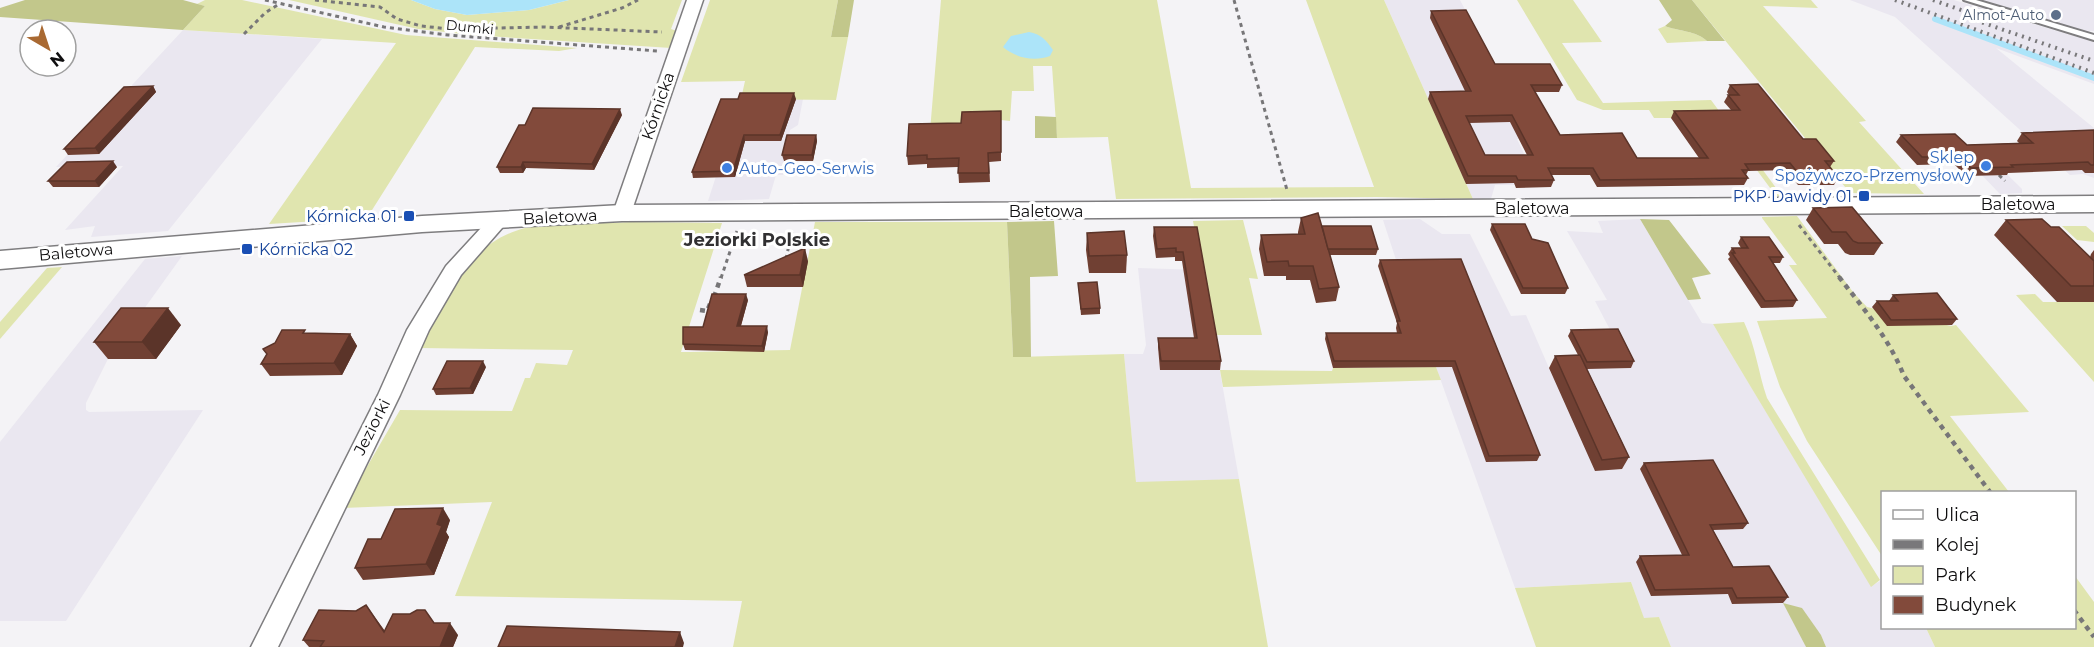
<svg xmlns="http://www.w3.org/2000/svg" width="2094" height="647" viewBox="0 0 2094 647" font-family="Montserrat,sans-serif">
<rect width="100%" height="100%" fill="#f4f3f6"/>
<g fill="#eae7f0">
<path d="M1384,0H1460L1533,139H1517L1526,158L1502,160L1515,185H1495L1491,199H1473Z"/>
<path d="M1850,0H1954L2094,42V84L1996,48L2094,128V178L2083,174L2070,175L1895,17Z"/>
<path d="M1983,0H2094V31L2074,30Z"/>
<path d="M183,30L322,39L168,231L91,237L95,226L65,230L123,166L56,167Z"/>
<path d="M741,99H803L798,125L790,130L783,175H776L769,199L708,201Z"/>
<path d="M1977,145L2022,189V193L2000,194L1954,146Z"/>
<path d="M1420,219L1442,234H1470L1511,316L1526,315L1549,368L1576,369L1630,368L1595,301L1607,300L1567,231L1603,233L1598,221L1640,219L1702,323L1713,324L1871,586L1882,580V628H1926L1935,647H1826L1821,635L1784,603L1806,647H1671L1659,617L1644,619L1631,582L1515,588L1436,367H1434L1418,327L1383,220Z"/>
<path d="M182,256L108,359L86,403V410L89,412L203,410L66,621H0V442L145,259Z"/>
<path d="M1138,268L1202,270L1239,479L1136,483L1124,354H1143L1146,345Z"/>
</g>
<g fill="#e0e5af">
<path d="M205,0H242L406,35L577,48L559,51L475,47L367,218L269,224L396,43L183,30L205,6L197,4Z"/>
<path d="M289,0H411L435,9L467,15L529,10L569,0H682L671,29L677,31L671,48L471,35L418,29Z"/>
<path d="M710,0H838L831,37H848L836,100L741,99L745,81L681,82Z"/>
<path d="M941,0H1157L1191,188L1374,187L1306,0H1384L1473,199L1377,197L1116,199L1108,137L1057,138L1052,66H1033L1034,91H1012L1010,121L1001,120L961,131H930Z"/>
<path d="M1517,0H1573L1602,42L1562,43L1603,103L1711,100L1782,196H1776L1739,146L1671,118H1654L1649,110H1603L1577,100Z"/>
<path d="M1692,0H1811L1818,8L1763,6L1866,121L1859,122L1924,194L1850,193Z"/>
<path d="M1665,26C1678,31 1697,31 1707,41L1667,43L1658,29Z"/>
<path d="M1797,216L1853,292L1867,307L1951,326L1956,325L2029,412L1950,416L2009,492H1882V556L1807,441L1780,387L1757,321L1827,318L1789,265H1797L1762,218V217Z"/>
<path d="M1243,220L1258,279L1249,278L1262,335H1214L1193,221Z"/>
<path d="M631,222L722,223L681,352H690L790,350L815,222H1007L1013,357L1124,354L1136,482L1239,479L1268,647H733L742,601L455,596L492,502L343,508L400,410L512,411L525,378H530L536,363L567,365L573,350L420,348C443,299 467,243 525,228C555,221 599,224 631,222Z"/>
<path d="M2062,226H2086L2094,233V242L2077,240Z"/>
<path d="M62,267L0,339V322L47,268Z"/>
<path d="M2035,294L2043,302H2094V382L2016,295Z"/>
<path d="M1744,322C1756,347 1758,372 1767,398L1880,580L1871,587L1713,324Z"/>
<path d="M1436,367L1441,380L1223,387L1220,370L1332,371L1333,368Z"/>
<path d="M2075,576L2094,602V647H1935L1926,628H2074Z"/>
<path d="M1631,582L1644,618L1659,617L1671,647H1536L1515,588Z"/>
</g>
<g fill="#c2c78b">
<path d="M25,0H183L205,6L183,30L0,17V8Z"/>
<path d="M838,0H854L848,37H831Z"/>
<path d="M1659,0H1692L1725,41H1707C1697,31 1678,31 1665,26L1672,20Z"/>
<path d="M1035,116L1056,117L1057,138H1035Z"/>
<path d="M1640,219L1669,220L1711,274L1692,278L1701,299L1688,300Z"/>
<path d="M1054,221L1058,276L1030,277L1031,357H1013L1007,222Z"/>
<path d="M1783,603L1802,608L1821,635L1826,647H1806Z"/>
</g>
<g fill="#ace4f9">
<path d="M411,0H569L529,10L467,15L435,9Z"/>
<path d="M1029,32C1041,34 1046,40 1053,50L1050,56C1034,62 1016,58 1003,47L1011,36Z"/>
</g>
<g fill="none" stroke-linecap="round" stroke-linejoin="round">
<path stroke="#ace4f9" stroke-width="6" d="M1935,19L2094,78"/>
<defs>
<path id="service" d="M1964,0H1976L2094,35V40Z"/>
<g id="minor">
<path d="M687,0H703L631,213L629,217H615L613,213Z"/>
<path d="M499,214L506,216L509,220L461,275L429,330L400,395L278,647H251L378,395L407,330L446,266L492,216Z"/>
</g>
<path id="tertiary" d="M2094,196V212L622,221L422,232L0,269V251L422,216L622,205Z"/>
</defs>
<use href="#service" stroke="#7e7d7f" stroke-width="4"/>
<use href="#minor" stroke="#7e7d7f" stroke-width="3"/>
<use href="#tertiary" stroke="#7e7d7f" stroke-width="3"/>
<g stroke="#777678" stroke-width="3" stroke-dasharray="4 4" stroke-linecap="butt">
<path d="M265,0L384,27L448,35L657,51"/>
<path d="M315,0L380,7L397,19L421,26L449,29L544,27L662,32"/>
<path d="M1234,0L1287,190"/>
<path d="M559,27L622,8L638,0"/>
<path d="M244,34L265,13L279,4"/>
<path d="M1999,175L2005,181"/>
<path d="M1799,225L1840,278"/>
<path d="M786,259L792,231"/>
<path d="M721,278L737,231"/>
</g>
<g stroke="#777678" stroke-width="4.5" stroke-dasharray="5 5" stroke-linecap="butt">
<path d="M1839,277C1863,308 1889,338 1904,376L1990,492"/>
<path d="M714,297L721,277"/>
<path d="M700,310L707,311L710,304"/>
<path d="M2074,610L2094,637"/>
</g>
<use href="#service" fill="#fff" fill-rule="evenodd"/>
<use href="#minor" fill="#fff" fill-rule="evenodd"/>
<use href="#tertiary" fill="#fff" fill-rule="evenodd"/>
<g stroke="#79787a" stroke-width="4" stroke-dasharray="2 5" stroke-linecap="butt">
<path d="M1895,0L2094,73"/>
<path d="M1933,0L1981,17"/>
<path d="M1969,18L2094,61"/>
</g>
</g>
<g fill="#704033" fill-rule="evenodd">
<path d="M1431,11L1495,64L1562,85L1559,92H1535L1560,135L1637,158H1699L1671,118L1674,111L1731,110L1724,102L1728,95H1729L1727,92L1730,85L1803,139L1834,161L1830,167L1838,177L1834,185H1798L1786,170L1748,171L1746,175L1748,178L1744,185L1597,187L1590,175H1551L1554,180L1551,187L1516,188L1514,183L1466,184L1428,99L1430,92L1465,91L1430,18ZM1510,122L1527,155H1485L1469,123Z"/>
<path d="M153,86L156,92L99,154L68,155L64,149Z"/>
<path d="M796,99L781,141H745L735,177L693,178L692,172Z"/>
<path d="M1001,111V161L989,162L990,182L959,183L958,167L927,168V164L908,165L907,156L961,123Z"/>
<path d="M622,115L594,170L526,168L523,173H500L497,167Z"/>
<path d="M2094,130V173H2085L2082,170L2008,173L2007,175L1966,176L1954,164L1917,165L1896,142L1901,135L1967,145L2019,143L2017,141L2022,133Z"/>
<path d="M816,135L817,141L813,161H784L782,155Z"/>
<path d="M117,167L99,187H53L48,181Z"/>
<path d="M1813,208L1882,243L1874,255H1850L1845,253L1838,244H1824L1806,220Z"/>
<path d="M1301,218L1378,249L1376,255H1330L1339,287L1336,301L1316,303L1310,280H1286V276H1264L1259,249L1261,235L1298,234V232Z"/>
<path d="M2006,220L2051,227L2090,257L2091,254L2094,250V302H2057L1994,235Z"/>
<path d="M1492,224L1532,239L1568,288L1565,294H1521L1490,230Z"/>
<path d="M1154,227H1197L1221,361L1220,370H1160L1158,347V338H1194L1182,261H1175V257L1156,258L1153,236Z"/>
<path d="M1087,233L1127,255L1126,273H1089L1086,250Z"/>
<path d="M1741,237L1783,257L1780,263H1773L1797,300L1793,307L1761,308L1728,259L1730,257L1728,254L1732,248H1741L1738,243Z"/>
<path d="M1380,260L1540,455L1537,461L1486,462L1452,367L1333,368L1325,339L1326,333H1397L1396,328L1397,323L1378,266Z"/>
<path d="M808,261L803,287H747L744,275Z"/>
<path d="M1078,283L1100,308V314L1081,315Z"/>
<path d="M1893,295L1957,319L1952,325L1887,326L1872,307L1877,301H1889Z"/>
<path d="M748,300L741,326L768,332L764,352L685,350L683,344L703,327Z"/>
<path d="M181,325L156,359H108L94,342Z"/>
<path d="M1571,330L1634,361L1631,368L1587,369L1629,457L1622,469L1595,471L1549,368L1555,356L1578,355L1568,336Z"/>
<path d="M307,333L350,334L357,346L342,375L270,376L261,364Z"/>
<path d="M486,367L473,394L436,395L433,389Z"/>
<path d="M1644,463L1748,523L1743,529L1713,530L1733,567L1788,597L1783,603L1732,604L1728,594L1651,596L1636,562L1640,556L1682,555L1640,469Z"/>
<path d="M450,520L446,532L449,537L434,575L363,580L355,568L381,539Z"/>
<path d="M366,605L385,631L434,623L458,635L453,647H309L303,640Z"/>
</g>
<g fill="#5b3429">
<path d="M153,86L156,92L99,154L95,148Z"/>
<path d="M794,93L796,99L781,141L780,135Z"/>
<path d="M620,109L622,115L594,170L592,164Z"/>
<path d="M744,135L745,141L735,177L733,171Z"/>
<path d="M816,135L817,141L813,161L812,155Z"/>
<path d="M113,161L117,167L99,187L95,181Z"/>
<path d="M523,162L526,168L523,173L521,167Z"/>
<path d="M805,248L808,261L803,287L800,275Z"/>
<path d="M746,294L748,300L739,332L737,326Z"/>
<path d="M168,308L181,325L156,359L142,342Z"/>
<path d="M767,326L768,332L764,352L762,346Z"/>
<path d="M350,334L357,346L342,375L334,363Z"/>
<path d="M483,361L486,367L473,394L470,388Z"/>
<path d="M443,508L450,520L446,532L449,537L434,575L426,564L437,524Z"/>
<path d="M450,623L458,635L453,647H440Z"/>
<path d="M680,632L684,643L683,647H675Z"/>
</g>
<g fill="#824a3b" stroke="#5b3429" stroke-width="1.5" fill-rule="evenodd">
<path d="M1466,10L1495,64H1550L1562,85H1531L1560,135L1622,133L1637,158H1708L1674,111L1740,110L1728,95H1739L1730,85L1758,84L1803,139H1816L1834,161H1825L1838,177L1802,178L1790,163L1745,164L1749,170H1742L1748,178L1600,180L1593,168H1548L1554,180H1518L1516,176H1468L1430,92L1471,91L1431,11ZM1512,115L1533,155H1485L1466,116Z"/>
<path d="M153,86L95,148L64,149L124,87Z"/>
<path d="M740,93H794L780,135H744L733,171L692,172L721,99H738Z"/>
<path d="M533,108L620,109L592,164L523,162L521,167H497L519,125H525Z"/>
<path d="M1001,111V152L988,153L989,173H958L959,158L927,159V155L907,156L909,124L961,123L962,112Z"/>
<path d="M2094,130V165H2091L2088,162L2011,165L2013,167L1971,168L1959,157H1922L1901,135L1955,134L1967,145L2033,143L2022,133Z"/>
<path d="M787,135H816L812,155H782Z"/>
<path d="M113,161L95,181H48L67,162Z"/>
<path d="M1852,207L1882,243H1858L1853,241L1846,232H1832L1813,208Z"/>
<path d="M1318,213L1339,287L1319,289L1313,266H1289L1288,261L1267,262L1261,235L1305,234L1301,218Z"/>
<path d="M2042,219L2051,227H2059L2094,261V286H2071L2006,220Z"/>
<path d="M1492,224H1525L1532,239L1548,243L1568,288H1523Z"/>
<path d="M1322,226H1371L1378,249H1328Z"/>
<path d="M1154,227H1197L1221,361H1161L1158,338H1197L1183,252H1176V248L1157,249Z"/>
<path d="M1124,231L1127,255L1089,256L1087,233Z"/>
<path d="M1741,237H1769L1783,257H1769L1797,300L1765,301L1732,253H1735L1732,248H1748Z"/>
<path d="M805,248L800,275H744Z"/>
<path d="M1461,259L1540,455L1489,456L1455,361H1334L1326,333H1401L1397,321H1400L1380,260Z"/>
<path d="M1097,282L1100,308L1081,309L1078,283Z"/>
<path d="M1937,293L1957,319L1891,320L1877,301H1898L1893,295Z"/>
<path d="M712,294H746L737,326H767L762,346L683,344V327H703Z"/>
<path d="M121,308H168L142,342H94Z"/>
<path d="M1618,329L1634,361L1587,362L1571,330Z"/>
<path d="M282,330H305L303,333L350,334L334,363L261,364L267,354L263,349L275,343Z"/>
<path d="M1580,355L1629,457L1602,460L1555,356Z"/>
<path d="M447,361H483L470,388L433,389Z"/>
<path d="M1713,460L1748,523L1710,525L1733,567L1769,566L1788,597L1737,598L1732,588L1655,590L1640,556L1689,555L1644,463Z"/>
<path d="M443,508L437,524L442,526L426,564L355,568L368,539H381L395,509Z"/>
<path d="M366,605L384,632L393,614H410L417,610H425L434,623H450L440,647H320L324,641L303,640L319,610L356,611Z"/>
<path d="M507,626L680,632L675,647H498Z"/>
</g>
<circle fill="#5c6f8a" stroke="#fff" stroke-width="2" cx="2056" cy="15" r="6"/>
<g fill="#3f7fe0" stroke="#fff" stroke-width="2">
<circle cx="1986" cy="166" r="6"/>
<circle cx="727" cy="168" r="6"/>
</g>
<g fill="#1a4fb4" stroke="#fff" stroke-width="2">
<rect x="1858" y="190" width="12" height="12" rx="3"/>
<rect x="403" y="210" width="12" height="12" rx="3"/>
<rect x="241" y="243" width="12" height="12" rx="3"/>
</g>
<g text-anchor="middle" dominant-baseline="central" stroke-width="6" stroke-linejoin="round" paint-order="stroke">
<g font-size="14" fill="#4e5e75" stroke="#fff" text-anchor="end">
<text x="2044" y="15">Almot-Auto</text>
</g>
<g font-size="14" fill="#100f10" stroke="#fff">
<text transform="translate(470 27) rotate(6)">Dumki</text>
</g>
<g font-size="16" fill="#100f10" stroke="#fff">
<text transform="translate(658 106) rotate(-71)">Kórnicka</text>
<text x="2018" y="204">Baletowa</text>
<text x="1532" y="208">Baletowa</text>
<text x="1046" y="211">Baletowa</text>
<text transform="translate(560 217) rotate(-3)">Baletowa</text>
<text transform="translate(76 252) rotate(-5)">Baletowa</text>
<text transform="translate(372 427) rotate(-63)">Jeziorki</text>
</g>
<g font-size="16" fill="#366cbe" stroke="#fff" text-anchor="end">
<text x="1974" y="157">Sklep<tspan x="1974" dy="18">Spożywczo-Przemysłowy</tspan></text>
<text x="739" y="168" text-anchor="start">Auto-Geo-Serwis</text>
</g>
<g font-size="16" fill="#164399" stroke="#fff" text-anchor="end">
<text x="1852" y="196">PKP Dawidy 01</text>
<text x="397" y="216">Kórnicka 01</text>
<text x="259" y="249" text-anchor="start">Kórnicka 02</text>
</g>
<g font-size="18" font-weight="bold" fill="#313032" stroke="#fff">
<text x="757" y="240">Jeziorki Polskie</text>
</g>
</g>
<rect x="1881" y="491" width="195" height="138" fill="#ffffff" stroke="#9f9f9f" stroke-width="1.5"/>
<rect x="1893" y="510" width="30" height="9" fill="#ffffff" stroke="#9f9f9f" stroke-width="1.5"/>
<text x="1935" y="521" font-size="18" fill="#100f10">Ulica</text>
<rect x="1893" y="540" width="30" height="9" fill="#79787a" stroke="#9f9f9f" stroke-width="1.5"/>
<text x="1935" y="551" font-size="18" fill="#100f10">Kolej</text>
<rect x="1893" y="566" width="30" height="18" fill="#e0e5af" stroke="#9f9f9f" stroke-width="1.5"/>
<text x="1935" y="581" font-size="18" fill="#100f10">Park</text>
<rect x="1893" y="596" width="30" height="18" fill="#824a3b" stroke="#9f9f9f" stroke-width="1.5"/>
<text x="1935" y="611" font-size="18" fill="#100f10">Budynek</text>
<g transform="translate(48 48) rotate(141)"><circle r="28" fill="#ffffff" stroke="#9f9f9f" stroke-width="1.5"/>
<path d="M0-4.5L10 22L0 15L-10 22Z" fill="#a96932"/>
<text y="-9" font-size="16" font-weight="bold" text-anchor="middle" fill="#100f10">N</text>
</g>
</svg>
